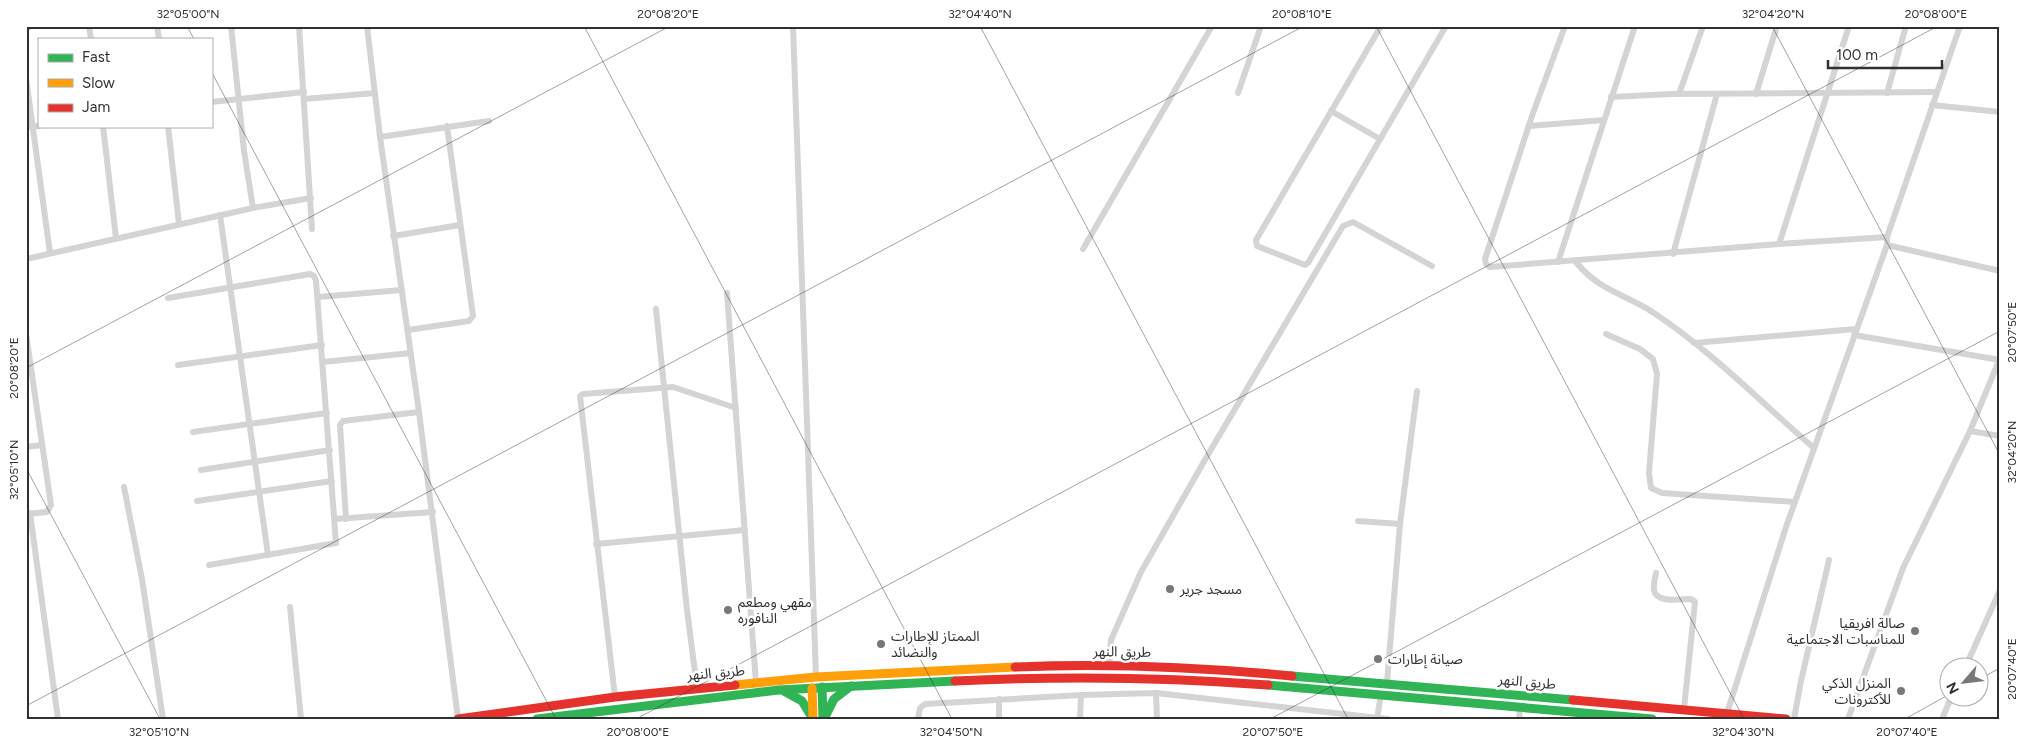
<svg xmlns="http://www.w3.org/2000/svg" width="2026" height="745" viewBox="0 0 2026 745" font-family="Figtree,'Noto Sans Arabic',sans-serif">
<rect width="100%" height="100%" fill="#fff"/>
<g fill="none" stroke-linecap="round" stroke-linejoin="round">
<g stroke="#d4d4d4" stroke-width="6">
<path d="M89,26L91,39"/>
<path d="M157,26L159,39"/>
<path d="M231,26L244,151L253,208"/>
<path d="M299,26L312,229"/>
<path d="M367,26L380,137L419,412L458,719"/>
<path d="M793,26L816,677"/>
<path d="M1381,26L1256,240L1257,246L1305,265L1308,263L1446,26"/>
<path d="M1565,26L1533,113L1485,259L1486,264L1490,267L1779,244L1887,237"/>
<path d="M26,78L50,253"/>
<path d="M1238,93L1261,26"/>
<path d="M1887,93L1906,26"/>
<path d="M1679,94L1703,26"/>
<path d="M1756,94L1777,26"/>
<path d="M1611,97L1671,94L1936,92"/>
<path d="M304,99L375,93"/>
<path d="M211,102L304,92"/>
<path d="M1932,105L2000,112"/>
<path d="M1331,111L1380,139"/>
<path d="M103,126L116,238"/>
<path d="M168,126L179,224"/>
<path d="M1529,126L1604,120"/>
<path d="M26,127L39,126"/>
<path d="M380,137L489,121"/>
<path d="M220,215L268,555"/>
<path d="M393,236L460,225"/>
<path d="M1779,244L1849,26"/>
<path d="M1887,245L2000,271"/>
<path d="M1083,249L1212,26"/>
<path d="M1673,254L1717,94"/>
<path d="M26,259L253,208L311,198"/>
<path d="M1575,261C1600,292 1624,293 1654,313C1710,350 1763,404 1814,448"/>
<path d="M1558,262L1635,26"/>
<path d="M727,293L756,683"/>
<path d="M318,297L402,290"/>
<path d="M168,298L310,274L314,276L316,281L336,543L209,565"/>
<path d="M656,309L687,610L697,688"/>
<path d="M408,330L469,321L473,316L447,126"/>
<path d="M26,334L51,505L47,512L27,514"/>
<path d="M1606,334L1640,349L1653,359L1657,374L1649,473L1651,488L1662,493L1795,502"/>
<path d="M1854,335L2000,360"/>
<path d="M1694,343L1856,329"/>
<path d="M323,362L411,353"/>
<path d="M178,365L322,345"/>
<path d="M1970,431L2000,436"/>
<path d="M193,432L327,413"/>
<path d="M26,447L42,445"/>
<path d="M201,470L330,450"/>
<path d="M124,487L142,579L163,719"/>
<path d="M197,501L332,481"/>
<path d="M30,513L58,719"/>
<path d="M335,519L433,512"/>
<path d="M346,519L340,425L343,421L419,412"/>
<path d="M1358,521L1400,524"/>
<path d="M596,544L745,530"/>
<path d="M1656,573C1655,578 1653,585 1654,590C1656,604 1682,599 1691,599L1695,602L1684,709"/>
<path d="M290,607L301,719"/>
<path d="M1109,666L1111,640L1141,572L1206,458L1343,226L1353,222L1432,266"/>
<path d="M1965,668L2000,590"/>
<path d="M1387,683L1400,524L1417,391"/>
<path d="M1156,693L1157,719"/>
<path d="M615,697L580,396L583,394L673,387L736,408"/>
<path d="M1727,713L1786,527L1887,245V237L1960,26"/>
<path d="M918,719L920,708L925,704L1081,695L1156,693L1388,719"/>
<path d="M999,719V699"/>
<path d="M1080,719L1081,695"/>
<path d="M1377,719L1381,694"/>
<path d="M1519,719L1520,706"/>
<path d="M1794,719L1801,681L1829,560"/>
<path d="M1848,719L1903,568L1970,431L2000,358"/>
<path d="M1942,719L1951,698"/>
</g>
<g stroke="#30b455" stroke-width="9">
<path d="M1292,676L1573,700"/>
<path d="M1268,685L1652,719"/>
<path d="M822,687L823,719"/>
<path d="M784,691L802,701L813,719"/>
<path d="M537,719L779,690L955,681"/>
<path d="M824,719L834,699L851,686"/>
</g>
<g stroke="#ff9f0a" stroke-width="9">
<path d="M735,685L816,677L1015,667"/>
<path d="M812,688L813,718"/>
</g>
<g stroke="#e5322d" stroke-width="9">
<path d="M1015,667C1107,663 1200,667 1292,676"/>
<path d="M955,681C1060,676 1164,677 1268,685"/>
<path d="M1573,700L1786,719"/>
<path d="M458,719L615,697L735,685"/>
</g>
</g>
<path fill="none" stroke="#303030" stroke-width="1" stroke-opacity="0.45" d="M187,26L194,39M584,26L952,719M980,26L1348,719M1376,26L1744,719M1772,26L2000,455M26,31L36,26M211,71L556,719M26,368L670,26M26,468L160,719M1978,680L2000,668M26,706L1304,26M636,719L1938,26M1270,719L2000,331M1905,719L1948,695"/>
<g fill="#787878" stroke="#fff" stroke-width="2">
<circle cx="1170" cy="589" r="5"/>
<circle cx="728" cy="610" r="5"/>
<circle cx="1915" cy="631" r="5"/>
<circle cx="881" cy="644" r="5"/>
<circle cx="1378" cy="659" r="5"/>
<circle cx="1901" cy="691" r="5"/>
</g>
<g text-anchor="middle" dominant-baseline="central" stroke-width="5" stroke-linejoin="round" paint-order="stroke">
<g font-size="14" fill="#303030" stroke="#fff" text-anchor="start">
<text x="1180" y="589">مسجد جرير</text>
<text x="738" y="602">مقهي ومطعم<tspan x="738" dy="16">النافوره</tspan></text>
<text x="1905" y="623" text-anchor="end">صالة افريقيا<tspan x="1905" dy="16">للمناسبات الاجتماعية</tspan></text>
<text x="891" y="636">الممتاز للإطارات<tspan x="891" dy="16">والنضائد</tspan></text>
<text x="1388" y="659">صيانة إطارات</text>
<text x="1891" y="683" text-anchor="end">المنزل الذكي<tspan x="1891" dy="16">للأكترونات</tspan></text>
</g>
<g font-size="14" fill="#303030" stroke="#fff">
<text transform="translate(1122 652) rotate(1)">طريق النهر</text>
<text transform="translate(716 673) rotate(-5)">طريق النهر</text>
<text transform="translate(1527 682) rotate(5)">طريق النهر</text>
</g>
</g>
<rect width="2026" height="745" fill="none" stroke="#ffffff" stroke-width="55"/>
<rect x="38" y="38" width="175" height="90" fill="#ffffff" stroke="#acacac"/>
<rect x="48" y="54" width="25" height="8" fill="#30b455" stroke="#acacac"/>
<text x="82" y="62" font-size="15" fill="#303030">Fast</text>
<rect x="48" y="79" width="25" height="8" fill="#ff9f0a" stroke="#acacac"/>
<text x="82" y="88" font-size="15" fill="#303030">Slow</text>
<rect x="48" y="104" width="25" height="8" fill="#e5322d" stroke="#acacac"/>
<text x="82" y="112" font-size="15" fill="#303030">Jam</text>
<g transform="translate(1964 682) rotate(242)"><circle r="24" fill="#ffffff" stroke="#acacac"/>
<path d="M0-4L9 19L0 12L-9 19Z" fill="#787878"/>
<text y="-8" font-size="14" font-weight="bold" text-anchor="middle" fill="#303030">N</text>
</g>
<path d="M1828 60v8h114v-8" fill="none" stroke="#303030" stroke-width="2.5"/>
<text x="1836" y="60" font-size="15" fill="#303030" stroke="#ffffff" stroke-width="4" paint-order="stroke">100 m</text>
<rect x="28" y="28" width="1970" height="690" fill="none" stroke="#303030" stroke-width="2"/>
<g font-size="12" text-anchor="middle" fill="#303030">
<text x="188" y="18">32°05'00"N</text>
<text x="668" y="18">20°08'20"E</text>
<text x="980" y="18">32°04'40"N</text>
<text x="1302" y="18">20°08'10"E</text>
<text x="1773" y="18">32°04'20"N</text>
<text x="1936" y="18">20°08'00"E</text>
<text transform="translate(2012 332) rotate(-90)" y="4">20°07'50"E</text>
<text transform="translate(14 368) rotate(-90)" y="4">20°08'20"E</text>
<text transform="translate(2012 452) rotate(-90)" y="4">32°04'20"N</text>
<text transform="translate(14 470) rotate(-90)" y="4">32°05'10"N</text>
<text transform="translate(2012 669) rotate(-90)" y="4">20°07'40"E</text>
<text x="159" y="736">32°05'10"N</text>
<text x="638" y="736">20°08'00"E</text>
<text x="951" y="736">32°04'50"N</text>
<text x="1273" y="736">20°07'50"E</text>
<text x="1743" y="736">32°04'30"N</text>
<text x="1907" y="736">20°07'40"E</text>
</g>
</svg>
